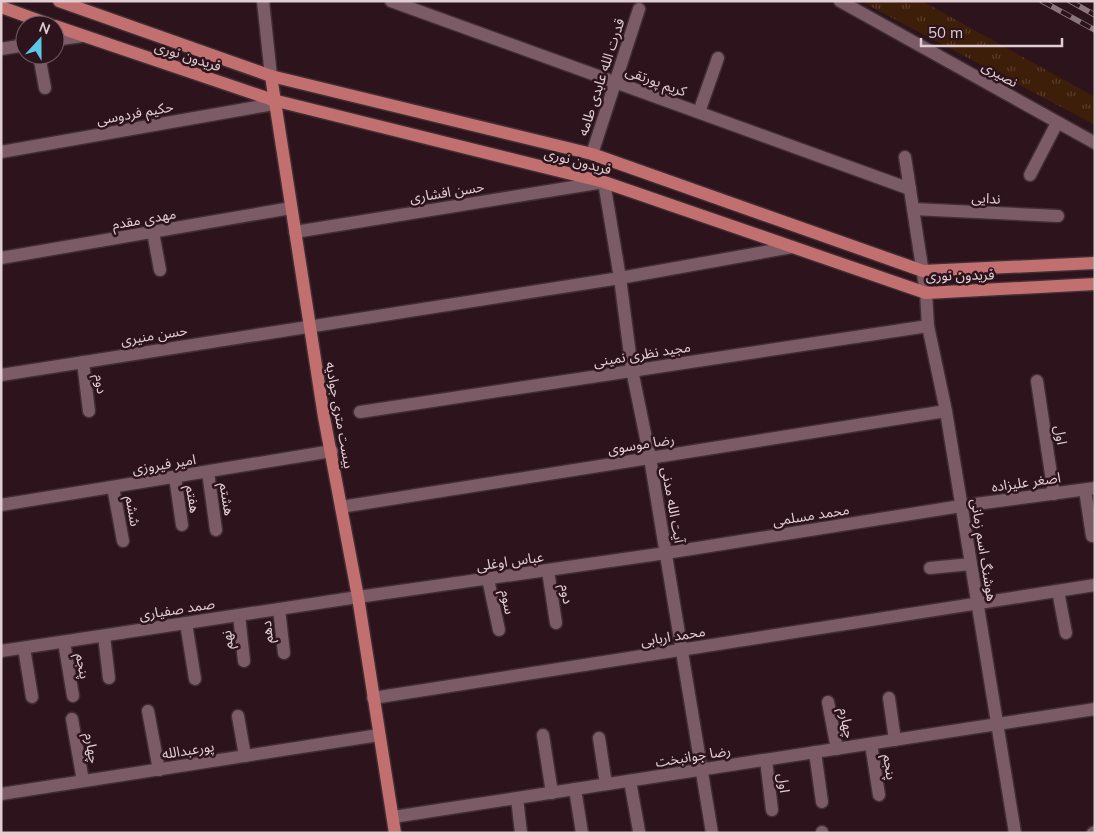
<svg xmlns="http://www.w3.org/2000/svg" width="1096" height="834" viewBox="0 0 1096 834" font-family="Mulish,'Noto Sans Arabic',sans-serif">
<defs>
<pattern id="park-tufts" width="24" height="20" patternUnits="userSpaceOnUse" patternTransform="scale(1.25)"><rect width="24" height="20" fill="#3d1e08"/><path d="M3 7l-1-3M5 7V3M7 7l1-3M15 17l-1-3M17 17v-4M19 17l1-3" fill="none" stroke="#593e2b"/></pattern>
</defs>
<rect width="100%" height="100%" fill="#2c131c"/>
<path fill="url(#park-tufts)" d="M860,1H922L1095,97V125Z"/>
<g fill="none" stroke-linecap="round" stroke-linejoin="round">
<defs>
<g id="minor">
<path d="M263,1L271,76"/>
<path d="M391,1L910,189"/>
<path d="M840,1L1095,143"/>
<path d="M55,40L82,36"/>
<path d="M1,49L25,45"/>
<path d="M39,55L45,88"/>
<path d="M699,112L718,58"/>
<path d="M1,152L274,104"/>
<path d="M592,154L639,9"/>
<path d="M905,157L926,293L928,326L946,411L1015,833"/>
<path d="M1030,175L1057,123"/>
<path d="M913,209L1058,216"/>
<path d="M153,232L160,270"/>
<path d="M295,232L604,182L620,278L632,370L650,458L712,833"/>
<path d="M1,258L291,208"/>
<path d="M83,362L89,411"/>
<path d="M1,375L620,278L792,247"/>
<path d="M1037,381L1054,494"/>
<path d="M360,412L928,326"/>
<path d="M208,472L216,530"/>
<path d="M175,477L182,525"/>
<path d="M113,487L123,541"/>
<path d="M1085,490L1092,536"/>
<path d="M1,505L332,451"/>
<path d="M341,507L946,411"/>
<path d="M930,568L971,564"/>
<path d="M548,571L556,623"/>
<path d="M488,579L499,630"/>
<path d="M1058,591L1066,633"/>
<path d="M279,609L284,653"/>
<path d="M239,615L244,661"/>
<path d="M186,623L195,679"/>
<path d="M104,636L109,678"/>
<path d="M64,642L73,696"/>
<path d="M24,648L32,697"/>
<path d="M1,651L358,597L666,553L961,506L1095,488"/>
<path d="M373,698L1095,585"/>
<path d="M889,698L895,740"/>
<path d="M828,702L837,749"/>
<path d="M148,711L159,770"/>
<path d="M238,716L245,756"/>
<path d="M72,719L83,781"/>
<path d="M543,735L552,793"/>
<path d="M599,738L606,784"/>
<path d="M871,744L879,795"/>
<path d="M815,752L822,802"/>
<path d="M766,760L772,810"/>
<path d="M630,781L639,831"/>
<path d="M575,789L582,833"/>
<path d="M1,794L379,735"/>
<path d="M517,798L521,833"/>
<path d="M393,817L1095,709"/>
<path d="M822,832V833"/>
<path d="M1093,833L1095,832"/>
</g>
<g id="major">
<path d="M59,1L271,76L592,154L923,271L1095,263"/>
<path d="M1,7L51,25"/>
<path d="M55,26L273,100L604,182L926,293L1095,284"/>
<path d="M271,76L324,417L358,597L395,833"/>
</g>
</defs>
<use href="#minor" stroke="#402e34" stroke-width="15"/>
<use href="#major" stroke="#402e34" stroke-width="15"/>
<use href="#minor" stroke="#7b5b66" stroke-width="12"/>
<use href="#major" stroke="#c26f6f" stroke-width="12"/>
<defs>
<g id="rail">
<path d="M1042,1L1095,30"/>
<path d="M1070,1L1095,15"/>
</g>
</defs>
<use href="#rail" stroke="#8c767d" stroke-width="5.5"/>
<use href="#rail" stroke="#2c131c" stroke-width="4" stroke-dasharray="11" stroke-linecap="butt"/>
</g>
<g text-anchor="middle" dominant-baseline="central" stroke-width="5" stroke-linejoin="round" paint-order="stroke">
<g font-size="14" fill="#e1ced3" stroke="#2c131c">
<text transform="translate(188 56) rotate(18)">فریدون نوری</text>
<text transform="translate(1000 74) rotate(29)">نصیری</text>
<text transform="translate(601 77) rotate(-72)">قدرت الله عابدی طامه</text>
<text transform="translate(656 81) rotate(20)">کریم پورتقی</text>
<text transform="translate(135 113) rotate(-10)">حکیم فردوسی</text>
<text transform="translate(578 161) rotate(15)">فریدون نوری</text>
<text transform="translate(447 192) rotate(-9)">حسن افشاری</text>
<text transform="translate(986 198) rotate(3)">ندایی</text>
<text transform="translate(144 219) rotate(-10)">مهدی مقدم</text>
<text transform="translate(960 275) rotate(-1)">فریدون نوری</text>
<text transform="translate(154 335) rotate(-9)">حسن منیری</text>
<text transform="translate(642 354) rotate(-9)">مجید نظری نمینی</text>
<text transform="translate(101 384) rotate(82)">دوم</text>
<text transform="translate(340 415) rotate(80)">بیست متری جوادیه</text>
<text transform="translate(1061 435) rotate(81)">اول</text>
<text transform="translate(641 444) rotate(-9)">رضا موسوی</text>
<text transform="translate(164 464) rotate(-9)">امیر فیروزی</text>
<text transform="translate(1026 482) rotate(-8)">اصغر علیزاده</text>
<text transform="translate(193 499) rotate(81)">هفتم</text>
<text transform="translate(227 499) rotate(81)">هشتم</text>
<text transform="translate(673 505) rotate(80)">آیت‌ الله مدنی</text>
<text transform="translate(133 511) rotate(80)">ششم</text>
<text transform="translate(811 515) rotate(-9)">محمد مسلمی</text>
<text transform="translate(984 550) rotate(81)">هوشنگ اسم زمانی</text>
<text transform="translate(510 561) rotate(-8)">عباس اوغلی</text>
<text transform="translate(567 594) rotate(81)">دوم</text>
<text transform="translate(508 602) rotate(79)">سوم</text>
<text transform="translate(177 609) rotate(-9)">صمد صفیاری</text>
<text transform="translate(267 632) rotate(-95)">دهم</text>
<text transform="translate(673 636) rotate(-9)">محمد اربابی</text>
<text transform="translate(227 640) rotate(-97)">نهم</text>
<text transform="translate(83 666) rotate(80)">پنجم</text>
<text transform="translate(847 723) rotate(79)">چهارم</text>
<text transform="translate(92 748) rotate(80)">چهارم</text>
<text transform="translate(188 750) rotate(-9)">پورعبدالله</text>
<text transform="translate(693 756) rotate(-9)">رضا جوانبخت</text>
<text transform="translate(890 767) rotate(82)">پنجم</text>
<text transform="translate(784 783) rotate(83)">اول</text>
</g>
</g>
<rect width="1096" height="834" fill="none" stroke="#e1ced3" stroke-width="5"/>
<g transform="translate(40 40) rotate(21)"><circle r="24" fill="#2c131c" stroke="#745e65"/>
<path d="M0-4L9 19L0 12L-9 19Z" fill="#5dc7e8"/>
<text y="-8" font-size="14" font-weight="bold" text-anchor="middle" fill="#e1ced3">N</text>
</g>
<path d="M921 38v8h141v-8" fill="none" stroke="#e1ced3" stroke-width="2.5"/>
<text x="928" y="38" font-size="15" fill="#e1ced3" stroke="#2c131c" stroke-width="4" paint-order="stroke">50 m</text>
</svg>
